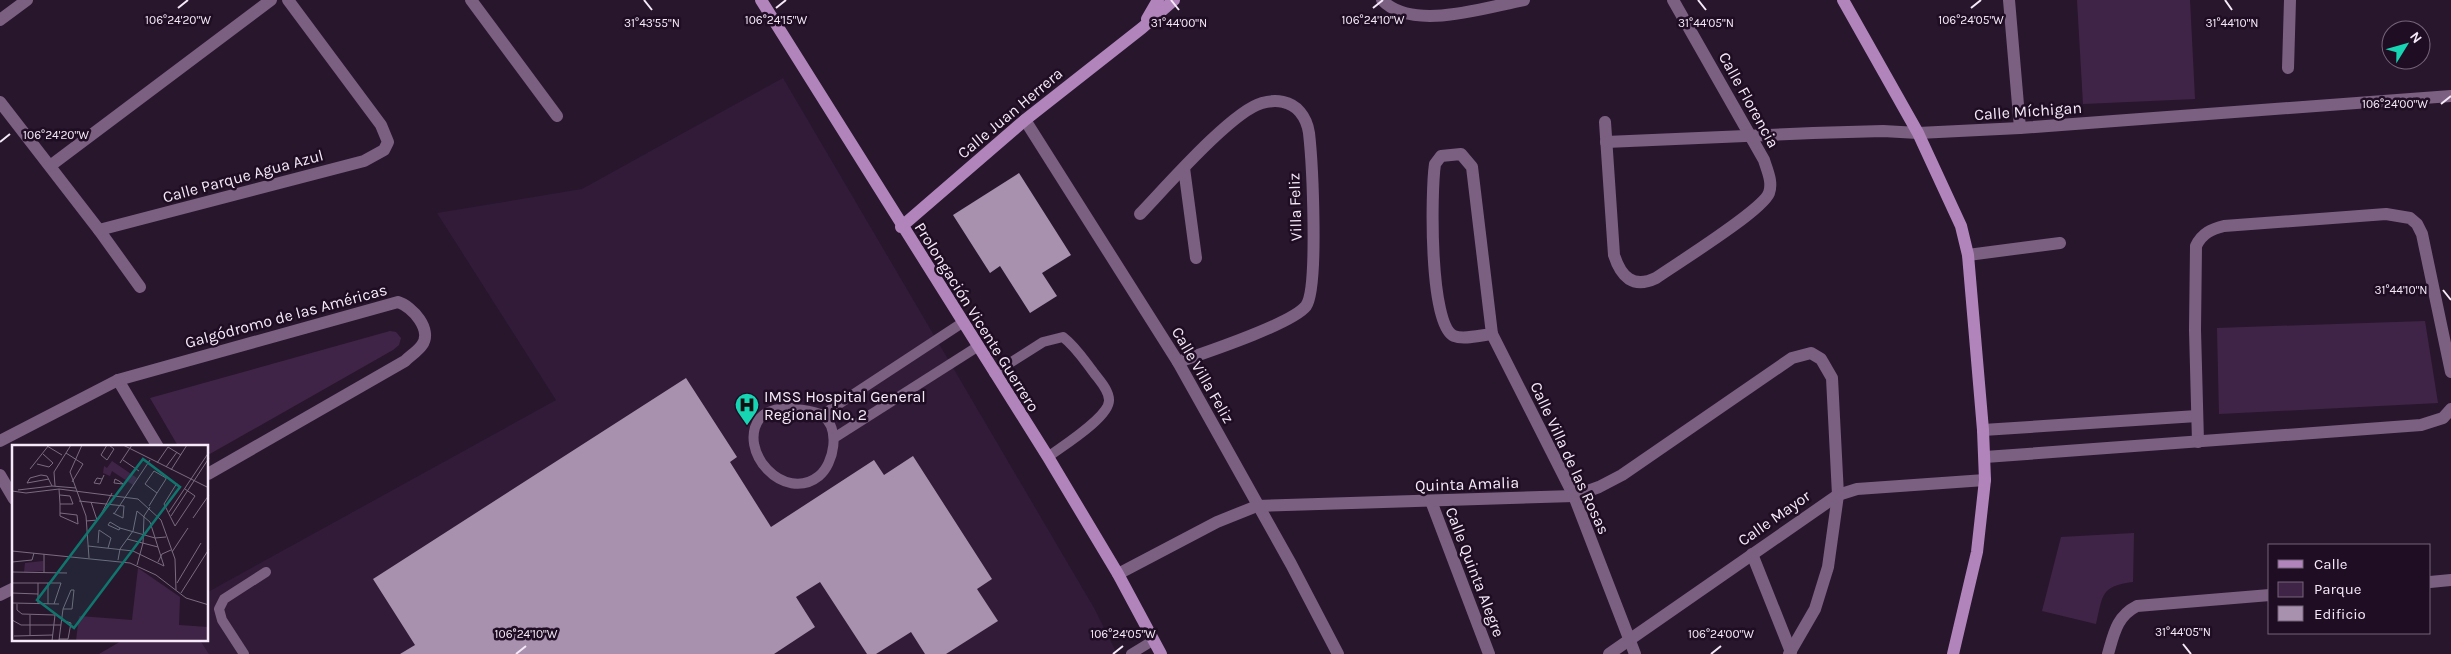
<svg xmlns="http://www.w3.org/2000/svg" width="2451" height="654" viewBox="0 0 2451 654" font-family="Karla,sans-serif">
<rect width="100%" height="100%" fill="#28162d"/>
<path fill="#321b38" d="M783,78L1094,608L1117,654H209L200,640H208V592L556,400L437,213L582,189Z"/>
<g fill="#402447">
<path d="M2077,0H2190L2195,99L2083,104Z"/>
<path d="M2425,321L2438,403L2219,414L2217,328Z"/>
<path d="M390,331L396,332L401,338L399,345L393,350L208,455V447L178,446L150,398Z"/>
<path d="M2134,533L2133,582C2100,586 2103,595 2096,624L2042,611L2061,537Z"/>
<path d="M123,640H200L209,654H99Z"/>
</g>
<g fill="#a891ae">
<path d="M1019,173L1071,255L1042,273L1057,296L1030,313L1000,266L990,273L953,215Z"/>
<path d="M686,378L737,457L730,462L771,527L874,460L884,475L913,456L992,579L977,589L998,621L946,654H925L911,632L876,654H867L820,582L796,597L815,627L774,654H400L415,645L373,579Z"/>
</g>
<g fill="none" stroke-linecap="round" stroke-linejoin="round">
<g stroke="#7b6082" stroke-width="10">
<path d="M994,373L1043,342L1063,337C1076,347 1084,360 1094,373C1099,380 1109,390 1109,400C1110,417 1061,447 1048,457"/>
<path d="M792,408C800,410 815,411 822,415C841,428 834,464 819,476C784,504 736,450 760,418C767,409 781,409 792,408Z"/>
<path d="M822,415L962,323"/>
<path d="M834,438L977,347"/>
<path d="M244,654L222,620L219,609L224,599L266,572"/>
<path d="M1131,654L1154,640"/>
</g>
<g stroke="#7b6082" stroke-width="12">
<path d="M471,0L557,116"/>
<path d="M1382,0C1412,32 1486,7 1524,0"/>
<path d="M2009,0L2020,128"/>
<path d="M0,20L27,0"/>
<path d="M2288,68L2290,0"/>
<path d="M0,102L99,230L140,287"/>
<path d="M1025,120L1178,362L1291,564L1338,654"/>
<path d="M1605,122L1614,255C1621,277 1633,289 1656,278C1676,264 1762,211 1769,193C1773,182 1767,170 1764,160L1673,0"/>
<path d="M1606,142L1813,133L1883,131L1918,133L2020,128L2451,96"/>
<path d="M1461,154L1472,167L1492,334C1481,335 1464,340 1454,336C1429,326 1431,190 1435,164L1441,156Z"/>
<path d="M50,166L271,0"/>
<path d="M1184,168L1196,258"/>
<path d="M1140,214C1165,188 1232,111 1262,103C1276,99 1291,101 1300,112C1305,118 1308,126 1309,133C1312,160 1319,288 1306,306C1292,324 1204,353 1178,362"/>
<path d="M99,230L364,161L384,150L388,142L381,125L288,0"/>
<path d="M1968,255L2060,243"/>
<path d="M1492,334L1574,496L1635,654"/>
<path d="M118,380L158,447"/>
<path d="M1983,430L2197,416"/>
<path d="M0,441L118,380L398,302C412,306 433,330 422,345C418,351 410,356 405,361L208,474"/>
<path d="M2198,442L2195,330L2196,246C2202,233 2212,229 2224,226L2386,214L2410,218L2417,224L2422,234L2451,372"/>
<path d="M1985,457L2421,425L2443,418L2451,409"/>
<path d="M0,475L14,499"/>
<path d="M1431,501L1489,654"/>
<path d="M1752,554L1791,652"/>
<path d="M1118,574L1217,522L1257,506L1574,496L1599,487L1622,475L1792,358L1811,353L1821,359L1832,378L1838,495L1828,567L1815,609L1789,654"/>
<path d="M2430,582L2451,580"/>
<path d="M0,595L14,588"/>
<path d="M1609,654L1838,495L1857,489L1985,480"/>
<path d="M2108,654C2114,633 2117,616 2137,606L2270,595"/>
</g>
<g stroke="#b185bc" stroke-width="12">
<path d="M761,0L1048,457L1118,574L1161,654"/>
<path d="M1843,0L1918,133L1961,226L1968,255L1983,430L1985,480L1977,552L1953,654"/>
<path d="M1147,19L1158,0"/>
<path d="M901,227L1025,120L1142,28L1174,0"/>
</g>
</g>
<path fill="none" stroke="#f6eaf9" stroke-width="2" d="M644,0L652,10M1171,0L1179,10M1698,0L1706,10M2225,0L2232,10M178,8L188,0M776,8L786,0M1373,8L1383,0M1971,8L1981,0M2441,104L2451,96M0,142L10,134M2443,290L2451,300M2183,644L2191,654M516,654L526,646M1113,654L1123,646M1711,654L1721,646"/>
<defs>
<symbol id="hospital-pin" viewBox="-11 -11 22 30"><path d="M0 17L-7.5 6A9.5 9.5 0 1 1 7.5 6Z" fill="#17d5b3" stroke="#1f0d23"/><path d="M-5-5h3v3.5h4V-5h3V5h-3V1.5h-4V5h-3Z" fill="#111"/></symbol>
</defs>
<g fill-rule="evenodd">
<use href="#hospital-pin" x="733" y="391" width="28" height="38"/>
</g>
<g text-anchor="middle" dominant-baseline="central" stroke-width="5" stroke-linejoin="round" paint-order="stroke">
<g font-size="16" fill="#f6eaf9" stroke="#1f0d23">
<text transform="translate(1749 100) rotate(61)">Calle Florencia</text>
<text transform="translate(2028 111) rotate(-4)">Calle Míchigan</text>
<text transform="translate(1010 113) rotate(-40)">Calle Juan Herrera</text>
<text transform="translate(243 176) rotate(-15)">Calle Parque Agua Azul</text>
<text transform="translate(1295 207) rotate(-92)">Villa Feliz</text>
<text transform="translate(286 316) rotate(-15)">Galgódromo de las Américas</text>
<text transform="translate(977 317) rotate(58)">Prolongación Vicente Guerrero</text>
<text transform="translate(1203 375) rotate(60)">Calle Villa Feliz</text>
<text transform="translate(1570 458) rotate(65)">Calle Villa de las Rosas</text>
<text transform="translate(1467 484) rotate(-2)">Quinta Amalia</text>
<text transform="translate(1774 518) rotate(-35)">Calle Mayor</text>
<text transform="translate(1475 572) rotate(69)">Calle Quinta Alegre</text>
</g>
<g font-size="16" fill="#f6eaf9" stroke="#1f0d23" text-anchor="start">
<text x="764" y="396">IMSS Hospital General<tspan x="764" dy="18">Regional No. 2</tspan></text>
</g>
</g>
<g transform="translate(12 445)">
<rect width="196" height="196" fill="#28162d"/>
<path d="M100,16L125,33L121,40L100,26L98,31L91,28L92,21L95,23ZM31,116V126L12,127L13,118ZM126,123L168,152L167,180L196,182V196H64L67,171L120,175Z" fill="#402447"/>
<path fill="none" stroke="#7a6b7f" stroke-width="1" d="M70,0L58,27L74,71L77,113M95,0L89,10L95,15L102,4L97,0M111,0L197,43M35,1L50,10M54,8L71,19L60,37M111,15L127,26M108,18L120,0M145,18L156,2L169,10M25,19L37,22L41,18L31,9M154,22L165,7M18,24L37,0M159,25L175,0M90,34L85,33L82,38L88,39L92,30M103,34L107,36L111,39L102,38ZM15,38L18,33L29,30L35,31L40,41M15,38L37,34M165,38L152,59L163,81L183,51L173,44M43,41L42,27L59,0M47,44L48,59V71L66,79L65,70L48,68M6,45L40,41L64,43M0,46L14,48L47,44L126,54L149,75L163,114L164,145M48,50L58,51L61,59H48M67,56L112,61L111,73L101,68M79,57L85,75M137,61L145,48L154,34V33L142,26L133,39L145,48M157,67L197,7M102,69L138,15M159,71L197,13M181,73L197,50M74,76L86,75L100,48M98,77L108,83L107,85L96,80ZM108,83L143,93L154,92M115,94L146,102M86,98L87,85L99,93L96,103M76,101L121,106L152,121M0,106L118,118L144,130L174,153L197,160M160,107L176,83M32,109V128M106,115L108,104L121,86L125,66L138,77L152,121M0,117L20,115L22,108M146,117L150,109L159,105M125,120L131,98L132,71L138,62M0,127L55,128M0,138H49L42,159M26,138V159M165,138L189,98M0,148L26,149M169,148L197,104M0,158L47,159M5,159V165L10,169L43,170L40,196M36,159V138M18,170V190M0,175L9,180H49M2,191L41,190M47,194H56L59,178L50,175M47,195L51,164L59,145H62L60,164H51"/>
<path fill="#0f766e" fill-opacity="0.15" stroke="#0f766e" stroke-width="2.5" d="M131,14L168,42L62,183L25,155Z"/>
<rect width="196" height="196" fill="none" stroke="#f6eaf9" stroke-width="2.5"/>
</g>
<g font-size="12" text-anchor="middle" fill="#f6eaf9" stroke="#1f0d23" stroke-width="5" stroke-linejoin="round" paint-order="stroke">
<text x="178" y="24">106°24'20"W</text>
<text x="776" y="24">106°24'15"W</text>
<text x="1971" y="24">106°24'05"W</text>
<text x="1373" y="24">106°24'10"W</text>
<text x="652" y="27">31°43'55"N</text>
<text x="1179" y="27">31°44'00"N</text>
<text x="1706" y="27">31°44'05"N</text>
<text x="2232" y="27">31°44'10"N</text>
<text x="2395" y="108">106°24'00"W</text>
<text x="56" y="139">106°24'20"W</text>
<text x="2401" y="294">31°44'10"N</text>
<text x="2183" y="636">31°44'05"N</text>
<text x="526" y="638">106°24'10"W</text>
<text x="1123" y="638">106°24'05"W</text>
<text x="1721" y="638">106°24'00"W</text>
</g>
<rect x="2268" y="544" width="162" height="90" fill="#1f0d23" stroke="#756579"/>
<rect x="2278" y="560" width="25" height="8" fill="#b185bc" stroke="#756579"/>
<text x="2314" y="569" font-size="15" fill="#f6eaf9">Calle</text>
<rect x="2278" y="582" width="25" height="15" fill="#402447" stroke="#756579"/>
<text x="2314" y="594" font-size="15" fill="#f6eaf9">Parque</text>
<rect x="2278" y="606" width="25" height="15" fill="#a891ae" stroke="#756579"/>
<text x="2314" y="619" font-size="15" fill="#f6eaf9">Edificio</text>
<g transform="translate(2406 45) rotate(53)"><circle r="24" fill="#1f0d23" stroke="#756579"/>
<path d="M0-4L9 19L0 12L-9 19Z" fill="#17d5b3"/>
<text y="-8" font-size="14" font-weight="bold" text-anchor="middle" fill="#f6eaf9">N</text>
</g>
</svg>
